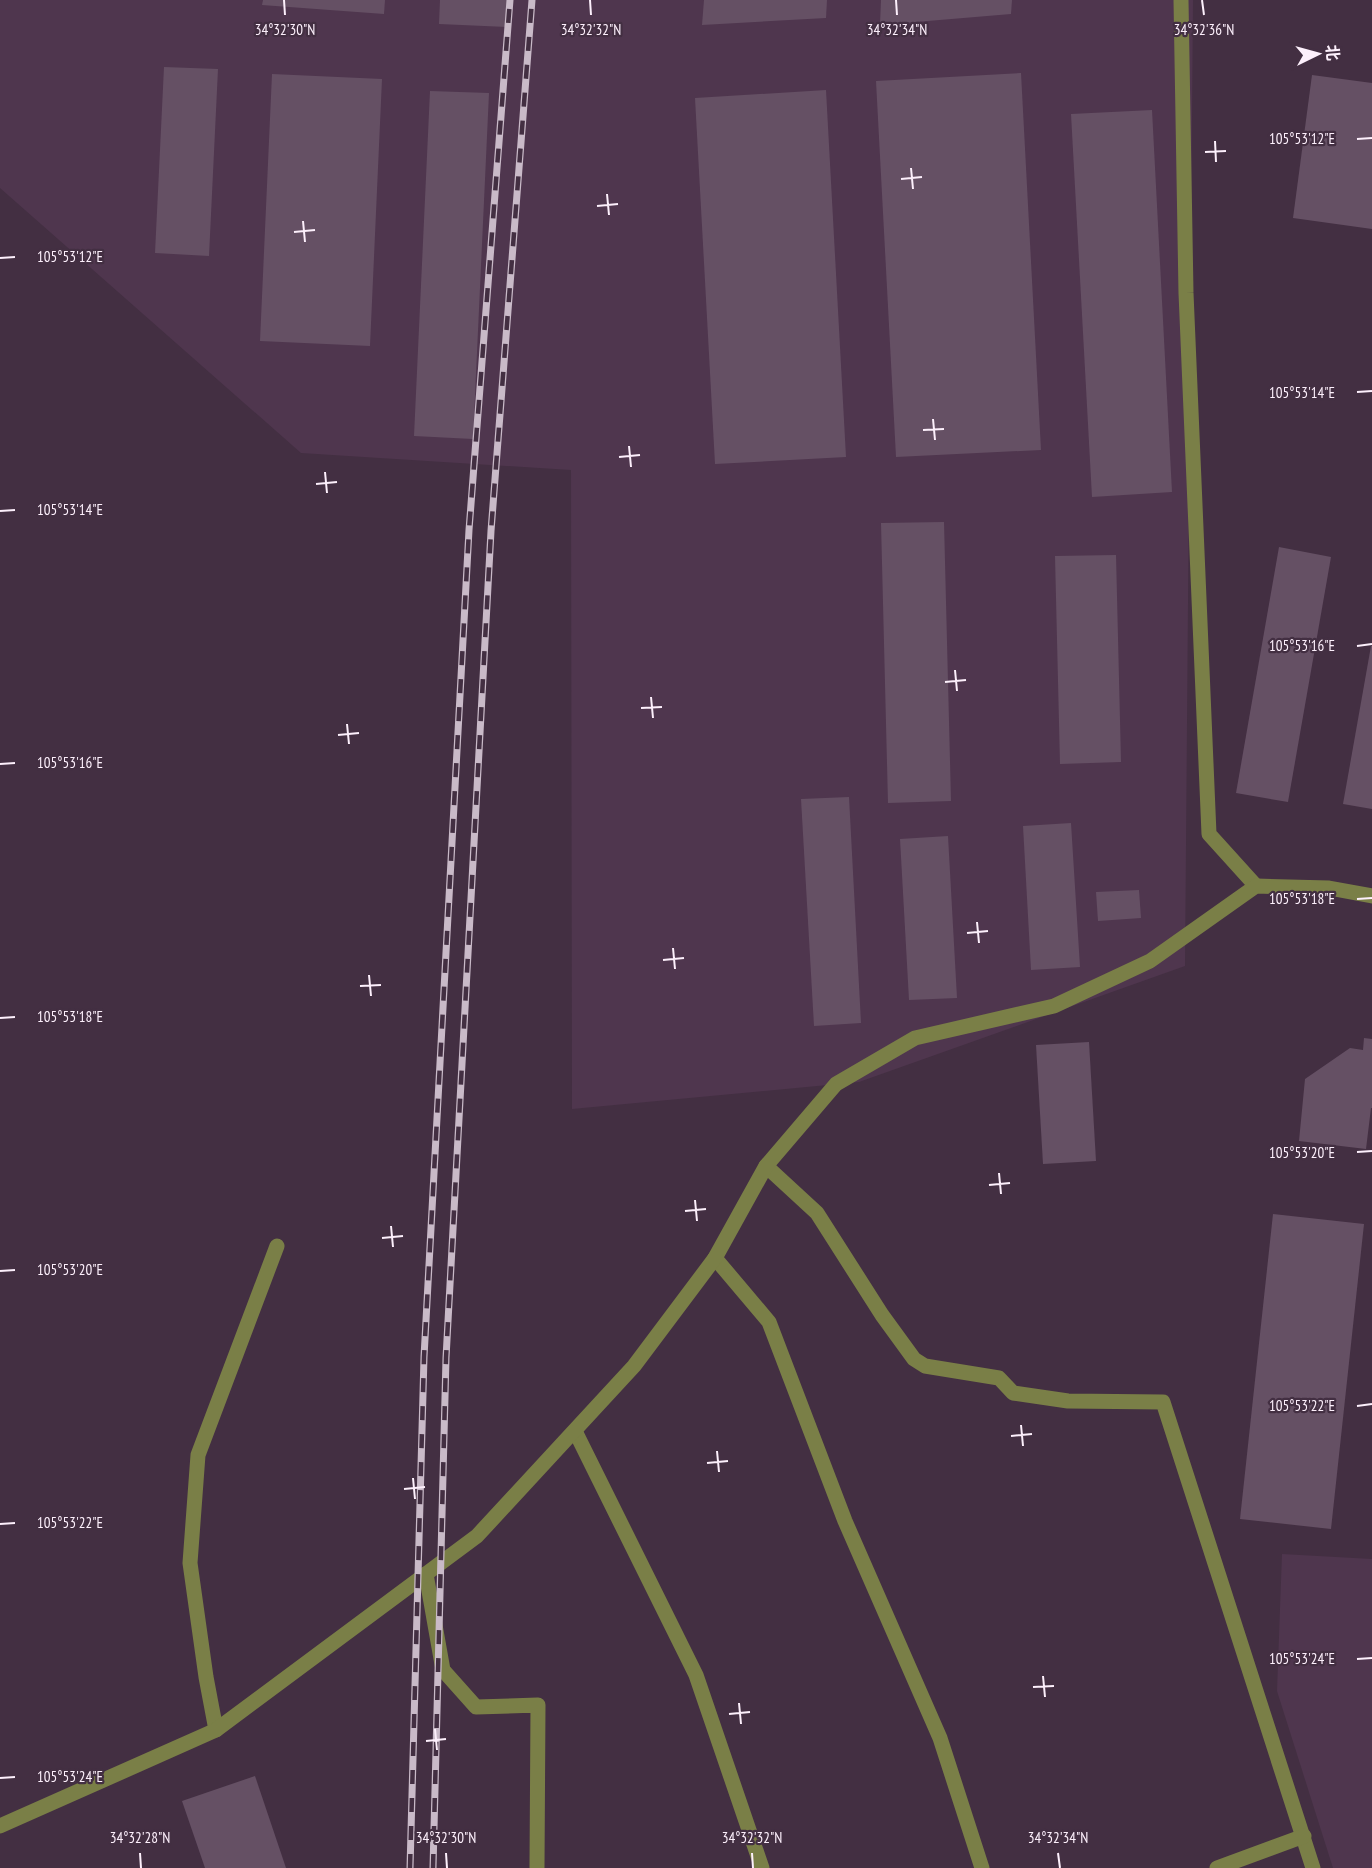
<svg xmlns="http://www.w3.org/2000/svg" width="1372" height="1868" viewBox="0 0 1372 1868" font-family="'PT Sans Narrow','Noto Sans SC',sans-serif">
<rect width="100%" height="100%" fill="#432f42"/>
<g fill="#4f364e">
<path d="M0,0H1193L1185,966L859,1082L572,1109L571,470L301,453L0,188Z"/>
<path d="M1282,1554L1372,1559V1868H1333L1277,1691Z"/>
</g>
<g fill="#655064">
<path d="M263,0H385L384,14L262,5Z"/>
<path d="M440,0H509L507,27L439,24Z"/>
<path d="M704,0H827L826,18L702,25Z"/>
<path d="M881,0H1012L1011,14L880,25Z"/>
<path d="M164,67L218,69L209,256L155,253Z"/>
<path d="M1021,73L1041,450L896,457L876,81Z"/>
<path d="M272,74L382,79L370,346L260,341Z"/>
<path d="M1312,75L1372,83V229L1293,218Z"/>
<path d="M826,90L846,457L715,464L695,98Z"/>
<path d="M430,91L489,93L473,439L414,436Z"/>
<path d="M1152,110L1172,492L1092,497L1071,114Z"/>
<path d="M944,522L951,801L888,803L881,523Z"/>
<path d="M1279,547L1331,557L1288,802L1236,793Z"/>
<path d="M1116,555L1121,762L1060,764L1055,556Z"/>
<path d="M1371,646H1372V809L1343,804Z"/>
<path d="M849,797L861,1023L814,1026L801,799Z"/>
<path d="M1071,823L1080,967L1031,970L1023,826Z"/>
<path d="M948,836L957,998L909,1000L900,839Z"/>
<path d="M1139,890L1141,918L1098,921L1096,892Z"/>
<path d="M1364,1038L1372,1039V1108H1371L1366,1149L1299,1141L1305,1079L1350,1048L1363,1050Z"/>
<path d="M1089,1042L1096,1161L1043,1164L1036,1045Z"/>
<path d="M1273,1214L1364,1224L1331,1529L1240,1519Z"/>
<path d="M255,1776L286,1868H205L182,1801Z"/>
</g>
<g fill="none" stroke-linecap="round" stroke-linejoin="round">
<g stroke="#7a7f47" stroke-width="15">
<path d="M1181,0L1186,293L1209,834L1256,886"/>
<path d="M766,1166L817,1213L882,1315L914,1359L925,1366L999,1378L1013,1393L1068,1401L1163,1402L1313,1868"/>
<path d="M715,1258L769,1322L845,1521L940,1738L982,1868"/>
<path d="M575,1431L696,1675L762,1868"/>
<path d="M426,1574L443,1670L476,1707L538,1705L537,1868"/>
<path d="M216,1730L206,1677L190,1563L198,1455L277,1246"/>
<path d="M0,1826L216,1730L477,1536L634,1366L715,1258L766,1166L836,1084L915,1038L1054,1006L1150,961L1256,886L1329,888L1372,896"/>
<path d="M1217,1868L1304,1836"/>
</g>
<defs>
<g id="rail">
<path d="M410,1868L424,1357L469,530L510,0"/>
<path d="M433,1868L446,1358L491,531L532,0"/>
</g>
</defs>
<use href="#rail" stroke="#c9bac8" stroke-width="7"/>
<use href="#rail" stroke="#432f42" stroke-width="4.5" stroke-dasharray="14" stroke-linecap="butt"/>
</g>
<path fill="none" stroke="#fdf0fc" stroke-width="2" d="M284,0L285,15M590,0L591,15M896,0L897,15M1202,0L1204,15M1357,139L1372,138M1215,141L1216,162M1205,152L1226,151M911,168L913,189M901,179L922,177M607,194L609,215M597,206L618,204M303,221L305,242M294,232L315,230M0,258L15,257M1357,392L1372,391M933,419L935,440M923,430L944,429M629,446L631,467M619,457L640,455M325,472L327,493M316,484L337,482M0,511L15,510M1357,646L1372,644M955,670L957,691M945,682L966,680M651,697L653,718M641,708L662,707M347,724L349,744M338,735L359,733M0,764L15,763M1357,899L1372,898M977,922L979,943M967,933L988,931M673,948L675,969M663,960L684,958M369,975L371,996M360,986L381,985M0,1018L15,1017M1357,1152L1372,1151M999,1173L1001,1194M989,1185L1010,1183M695,1200L697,1221M685,1211L706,1209M391,1226L393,1247M382,1238L403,1236M0,1271L15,1270M1357,1406L1372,1404M1021,1425L1023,1446M1011,1436L1032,1434M717,1451L719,1472M707,1463L728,1461M413,1478L415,1499M404,1489L425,1487M0,1524L15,1523M1357,1659L1372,1658M1043,1676L1045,1697M1033,1687L1054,1686M739,1703L741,1724M729,1714L750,1712M435,1729L437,1750M426,1741L446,1739M0,1778L15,1777M140,1853L141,1868M446,1853L447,1868M752,1853L753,1868M1058,1853L1060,1868"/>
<g font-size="15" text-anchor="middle" fill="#fdf0fc" stroke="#432f42" stroke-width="4.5" stroke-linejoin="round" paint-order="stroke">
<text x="285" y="35">34°32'30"N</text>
<text x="591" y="35">34°32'32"N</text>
<text x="897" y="35">34°32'34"N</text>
<text x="1204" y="35">34°32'36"N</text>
<text x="1302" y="144">105°53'12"E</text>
<text x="70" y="262">105°53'12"E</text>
<text x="1302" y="398">105°53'14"E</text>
<text x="70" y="515">105°53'14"E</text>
<text x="1302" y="651">105°53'16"E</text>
<text x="70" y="768">105°53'16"E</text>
<text x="1302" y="904">105°53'18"E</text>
<text x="70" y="1022">105°53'18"E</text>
<text x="1302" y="1158">105°53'20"E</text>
<text x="70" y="1275">105°53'20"E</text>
<text x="1302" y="1411">105°53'22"E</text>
<text x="70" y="1528">105°53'22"E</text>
<text x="1302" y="1664">105°53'24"E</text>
<text x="70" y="1782">105°53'24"E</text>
<text x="140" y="1843">34°32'28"N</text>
<text x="446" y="1843">34°32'30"N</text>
<text x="752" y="1843">34°32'32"N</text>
<text x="1058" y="1843">34°32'34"N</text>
</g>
<g transform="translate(1318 54) rotate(85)" stroke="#432f42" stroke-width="4.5" paint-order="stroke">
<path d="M0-4.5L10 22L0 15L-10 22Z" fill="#fdf0fc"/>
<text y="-9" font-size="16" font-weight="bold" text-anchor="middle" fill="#fdf0fc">北</text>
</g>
</svg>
